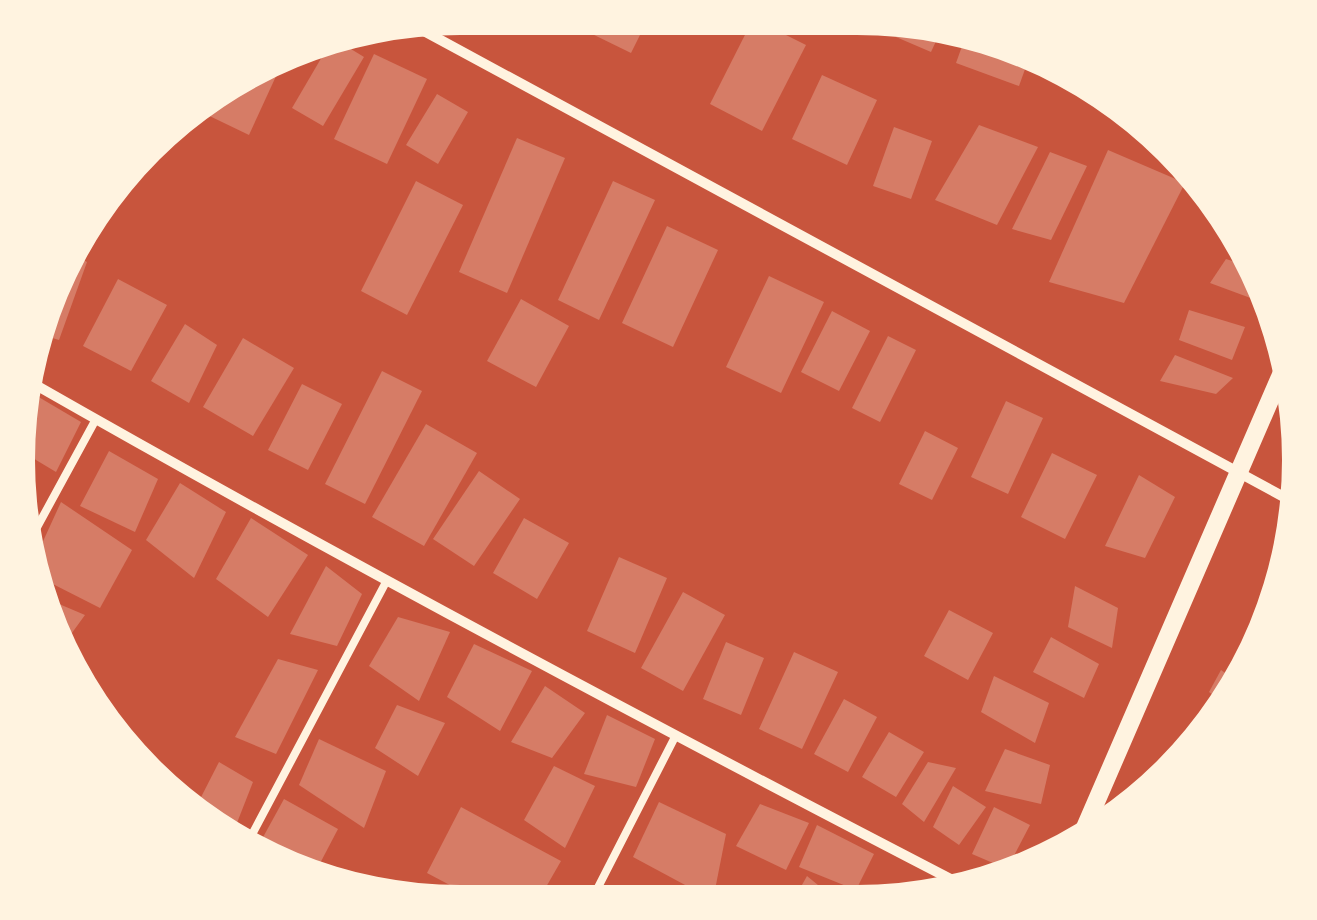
<svg xmlns="http://www.w3.org/2000/svg" width="1317" height="920" viewBox="0 0 1317 920" font-family="'IBM Plex Sans',sans-serif">
<rect width="100%" height="100%" fill="#c8553d"/>
<g fill="#d67c66">
<path d="M592,20H606L647,21L631,53L586,31Z"/>
<path d="M751,23H762L806,45L762,131L710,104Z"/>
<path d="M902,25L943,26L931,52L896,37Z"/>
<path d="M966,35L1029,58L1019,86L956,63Z"/>
<path d="M333,38L364,57L323,126L292,108Z"/>
<path d="M374,54L427,79L387,164L334,139Z"/>
<path d="M283,61L249,135L195,109L215,92Z"/>
<path d="M822,75L877,100L847,165L792,139Z"/>
<path d="M437,94L468,112L438,164L406,145Z"/>
<path d="M979,125L1038,147L997,225L935,200Z"/>
<path d="M894,127L932,141L911,199L873,186Z"/>
<path d="M517,138L565,158L507,293L459,272Z"/>
<path d="M1108,150L1185,183L1124,303L1049,282Z"/>
<path d="M1050,152L1087,166L1051,240L1012,229Z"/>
<path d="M416,181L463,205L407,315L361,291Z"/>
<path d="M613,181L655,200L599,320L558,300Z"/>
<path d="M667,226L718,250L673,347L622,323Z"/>
<path d="M74,255L87,262L59,340L39,334L51,290Z"/>
<path d="M1226,259L1245,265L1265,299L1264,303L1210,283Z"/>
<path d="M769,276L824,302L781,393L726,367Z"/>
<path d="M118,279L167,305L131,371L83,346Z"/>
<path d="M521,299L569,326L536,387L487,361Z"/>
<path d="M1189,310L1245,327L1232,360L1179,340Z"/>
<path d="M832,311L870,331L839,391L801,372Z"/>
<path d="M185,324L217,345L189,403L151,381Z"/>
<path d="M888,336L916,350L880,422L852,408Z"/>
<path d="M243,338L294,368L253,436L203,407Z"/>
<path d="M1175,355L1233,378L1216,394L1160,381Z"/>
<path d="M382,371L422,391L365,504L325,484Z"/>
<path d="M302,384L342,404L308,470L268,450Z"/>
<path d="M25,389L81,422L56,472L21,451V402Z"/>
<path d="M1006,401L1043,418L1008,494L971,477Z"/>
<path d="M426,424L477,453L424,546L372,517Z"/>
<path d="M925,431L958,448L932,500L899,484Z"/>
<path d="M109,451L158,479L135,532L80,506Z"/>
<path d="M1052,453L1097,475L1065,539L1021,517Z"/>
<path d="M479,471L520,499L474,566L433,539Z"/>
<path d="M1139,475L1175,497L1145,558L1105,546Z"/>
<path d="M180,483L226,512L194,578L146,540Z"/>
<path d="M61,502L132,550L100,608L39,577L34,561Z"/>
<path d="M251,518L308,555L268,617L216,579Z"/>
<path d="M524,518L569,543L537,599L493,573Z"/>
<path d="M619,557L667,578L635,653L587,631Z"/>
<path d="M326,566L362,594L337,646L290,634Z"/>
<path d="M1075,586L1118,608L1112,648L1068,627Z"/>
<path d="M683,592L725,615L683,691L641,668Z"/>
<path d="M45,598L85,615L61,648L50,613Z"/>
<path d="M949,610L993,633L968,680L924,656Z"/>
<path d="M398,617L450,632L419,701L369,666Z"/>
<path d="M1051,637L1099,664L1084,698L1033,672Z"/>
<path d="M726,642L764,658L741,715L703,699Z"/>
<path d="M474,644L532,671L500,731L447,697Z"/>
<path d="M794,652L838,672L802,749L759,729Z"/>
<path d="M278,659L318,670L276,754L235,737Z"/>
<path d="M1221,670L1235,680L1220,700L1209,692Z"/>
<path d="M994,676L1049,703L1035,743L981,712Z"/>
<path d="M545,686L585,713L552,758L511,742Z"/>
<path d="M844,699L877,717L848,772L814,754Z"/>
<path d="M397,705L445,723L418,776L375,748Z"/>
<path d="M607,715L655,739L636,787L584,774Z"/>
<path d="M889,732L924,752L896,797L862,777Z"/>
<path d="M319,739L386,771L364,828L299,785Z"/>
<path d="M1005,749L1050,765L1041,804L985,791Z"/>
<path d="M219,762L253,782L233,833L197,805Z"/>
<path d="M928,762L956,768L924,822L902,804Z"/>
<path d="M554,766L595,786L565,848L524,820Z"/>
<path d="M953,786L986,807L959,845L933,827Z"/>
<path d="M284,799L338,829L316,871L265,857L256,850Z"/>
<path d="M659,802L726,834L713,900L633,857Z"/>
<path d="M760,804L809,823L786,870L736,846Z"/>
<path d="M461,807L561,861L538,901H480L427,873Z"/>
<path d="M994,807L1030,825L1007,869L972,854Z"/>
<path d="M817,825L874,854L856,890L799,867Z"/>
<path d="M807,876L835,899H794Z"/>
</g>
<g fill="none" stroke-linecap="round" stroke-linejoin="round">
<g stroke="#fff3e0" stroke-width="8">
<path d="M29,542L96,419"/>
<path d="M247,844L386,582"/>
<path d="M591,901L675,737"/>
</g>
<g stroke="#fff3e0" stroke-width="10">
<path d="M411,24L1295,503"/>
<path d="M27,380C335,556 647,722 962,885"/>
</g>
<path stroke="#fff3e0" stroke-width="18" d="M1080,839L1283,370"/>
</g>
<path d="M0 0H1317V920H0ZM460 35H857A425 425 0 0 1 1282 460V460A425 425 0 0 1 857 885H460A425 425 0 0 1 35 460V460A425 425 0 0 1 460 35Z" fill="#fff3e0" fill-rule="evenodd"/>
</svg>
